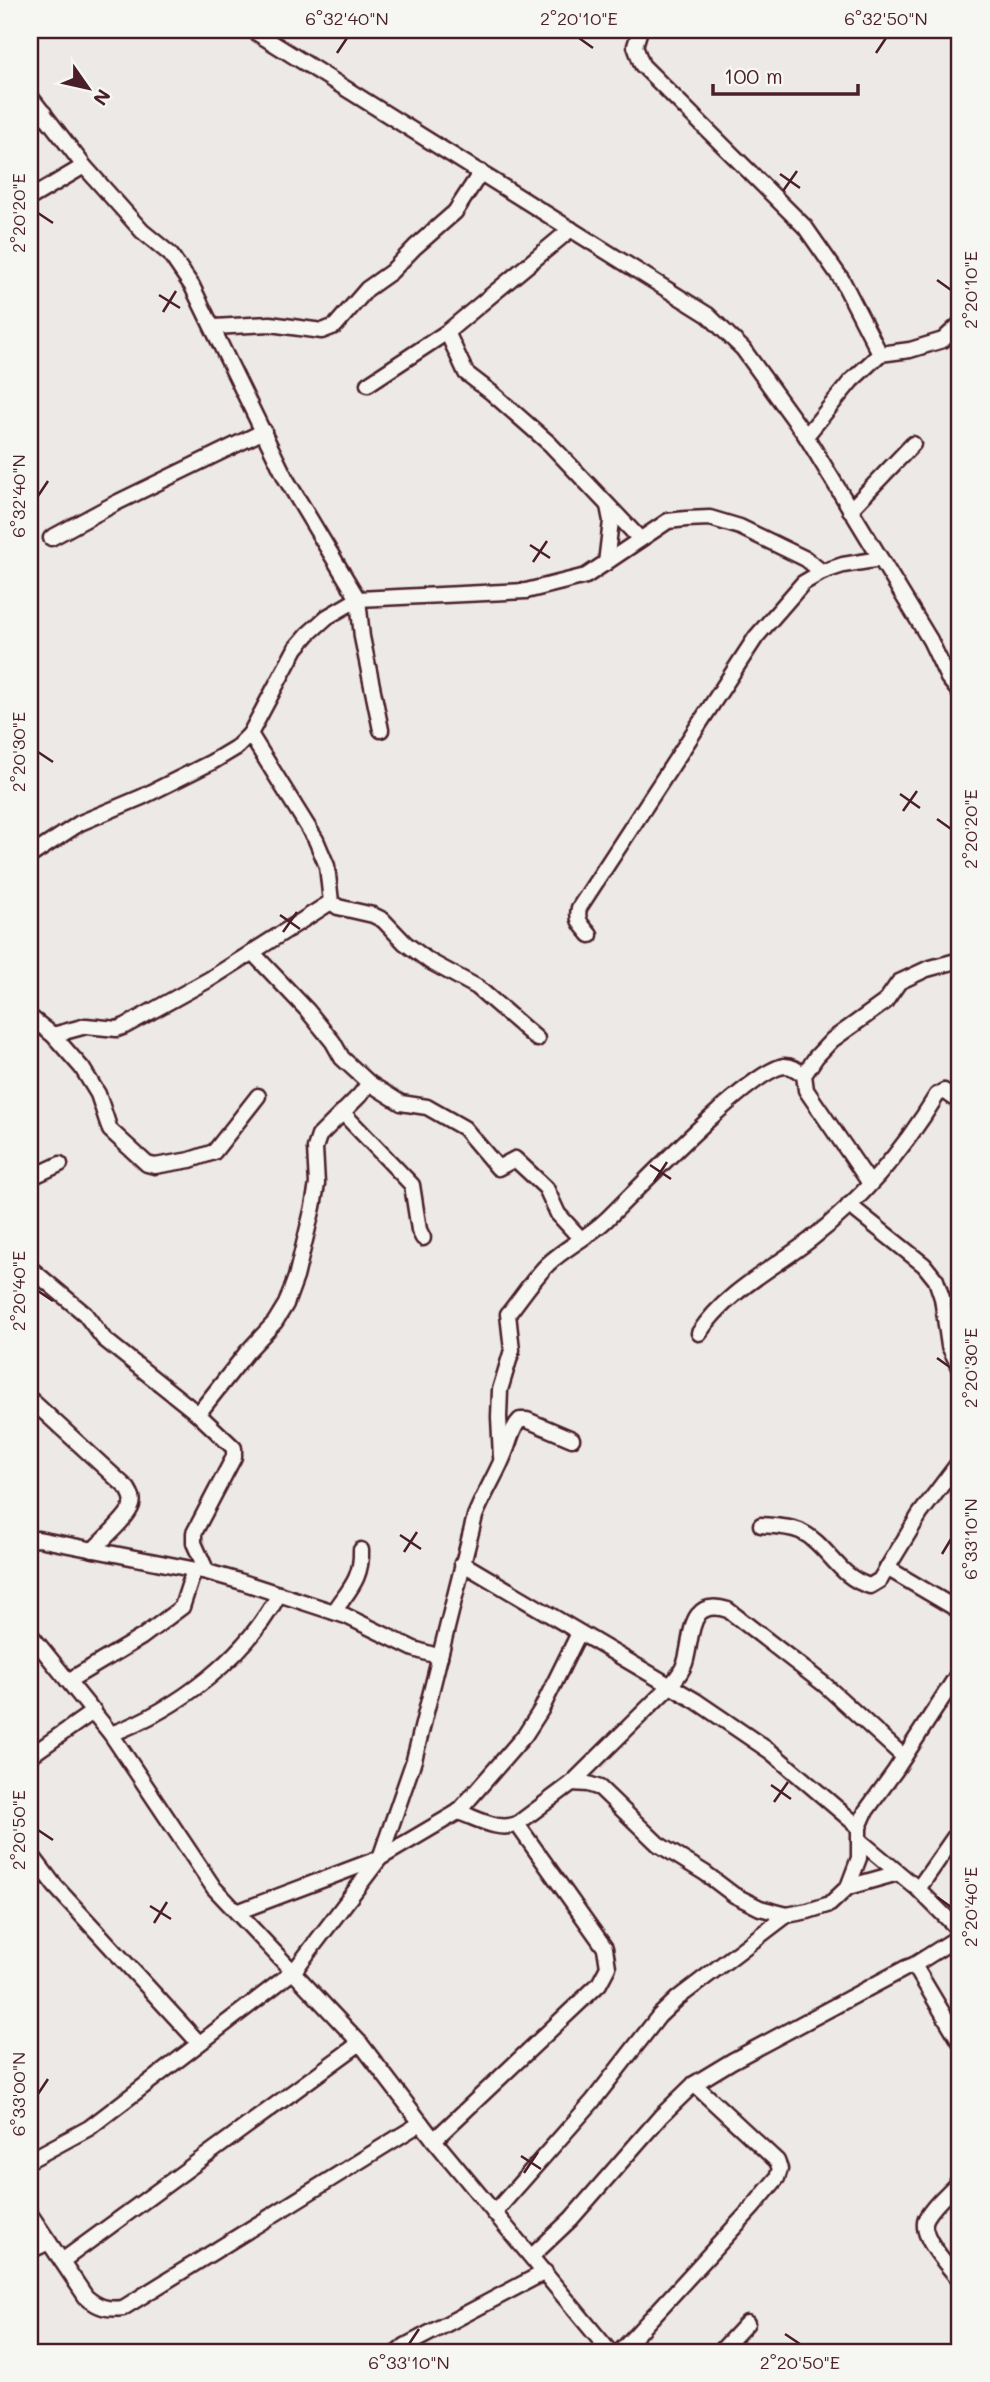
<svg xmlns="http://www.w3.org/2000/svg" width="990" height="2382" viewBox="0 0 990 2382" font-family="Mali,sans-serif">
<rect width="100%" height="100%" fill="#ece9e6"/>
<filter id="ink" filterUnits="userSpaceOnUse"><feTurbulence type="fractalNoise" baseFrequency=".0143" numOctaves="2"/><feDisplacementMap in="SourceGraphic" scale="14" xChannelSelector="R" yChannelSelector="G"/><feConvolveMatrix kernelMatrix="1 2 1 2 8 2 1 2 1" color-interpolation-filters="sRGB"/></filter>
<g filter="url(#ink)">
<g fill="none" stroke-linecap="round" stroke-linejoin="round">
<defs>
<g id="minor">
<path d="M252,30L708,315L743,349L806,436L930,640L948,678L960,693"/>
<path d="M640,30L635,46L642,65L805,227L842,280L880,354"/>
<path d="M30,96L84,166L142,231L170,254L192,286L286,479L358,599L362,637L381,730"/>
<path d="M30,124L44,113"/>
<path d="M30,198L84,166"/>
<path d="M214,327L270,324L322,331L335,326L367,289L391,272L415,247L455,212L481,172"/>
<path d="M447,332L466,373L492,393L550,444L639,538"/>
<path d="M368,384L447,332L571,229"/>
<path d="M806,436L851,381L880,354L910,350L943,340L960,324"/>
<path d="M850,510L913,444"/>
<path d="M51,538L116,503L264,431"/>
<path d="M606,563L611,521L608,506"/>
<path d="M30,856L80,823L142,797L212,762L237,747L250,734L296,648L308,634L327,617L358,599L526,591L586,576L668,521L686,519L710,518L740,527L806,559L822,572L843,565L880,559"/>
<path d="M331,902L338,907L373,915L383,920L405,943L429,961L477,987L537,1039"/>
<path d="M590,935C582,925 576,921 579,908L756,637L803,583L822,572"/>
<path d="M30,1017L53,1035L82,1068L98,1094L110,1130L147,1164L155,1166L190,1160L214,1152L258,1096"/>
<path d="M53,1035L86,1026L117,1029L125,1026L210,979L331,902L327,866L316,840L250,734"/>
<path d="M369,1083L401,1103L427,1107L464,1128L498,1168L515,1159L546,1188L558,1214L581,1239"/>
<path d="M342,1112L412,1185L419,1230L423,1238"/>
<path d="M30,1178L60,1164"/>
<path d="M869,1182L806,1090L804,1075L816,1057L832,1040L885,1002L899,982L927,969L960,960"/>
<path d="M849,1205L924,1265L936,1280L942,1298L949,1346L960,1368"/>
<path d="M30,1268L85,1314L104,1339L198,1414L234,1448V1457L194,1533V1543L207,1572"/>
<path d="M699,1333C727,1291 771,1270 810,1240C860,1201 904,1149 937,1095L944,1091L960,1102"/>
<path d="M30,1399L128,1489C131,1494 134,1499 132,1505C128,1518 103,1539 93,1550"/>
<path d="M198,1414L247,1352L275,1322L286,1304L296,1277L313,1207L317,1184L315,1148L319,1136L360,1095L369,1083L342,1058L333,1042L307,1010L252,952"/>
<path d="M501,1457L499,1417L500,1390L512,1350L508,1314C521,1298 533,1279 548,1264C566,1247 590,1236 607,1219C636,1191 752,1068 785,1066C793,1066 798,1071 804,1075"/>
<path d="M761,1525C774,1526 788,1526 800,1531C828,1544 838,1578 870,1586L880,1580L920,1514L960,1461"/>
<path d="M30,1540L38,1539L207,1572L239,1581L346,1616L414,1649L440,1657"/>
<path d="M462,1563L696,1701L771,1752L859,1827"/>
<path d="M887,1568L960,1611"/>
<path d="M334,1612C349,1589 362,1579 361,1550"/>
<path d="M30,1634L111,1734L214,1888L360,2043L434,2140L610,2352"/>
<path d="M68,1681L142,1637L182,1607L194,1570"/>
<path d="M111,1734C178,1709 246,1657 279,1594"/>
<path d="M30,1756L94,1711"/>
<path d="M572,1783L670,1686C676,1679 682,1672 685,1663C693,1638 687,1597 728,1610L825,1685L904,1757"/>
<path d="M458,1812L525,1735L541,1710L579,1633"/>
<path d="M859,1840L918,1889L960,1931"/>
<path d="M30,1853L55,1886L199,2043"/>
<path d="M848,1887L898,1873"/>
<path d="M918,1889L960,1829"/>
<path d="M237,1912L380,1858L458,1812C477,1818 498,1832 517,1824L572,1783L588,1784L600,1788L658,1844L705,1873L734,1895L760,1908L787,1915L808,1911L830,1904L848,1887L859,1858V1827L866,1811L895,1771L960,1671"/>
<path d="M914,1965L960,1936"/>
<path d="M434,2140L599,1984L608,1967L605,1948L517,1824"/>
<path d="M30,2160L89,2128L294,1971L380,1858L414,1760L475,1516C484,1493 498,1472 506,1450C511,1439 511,1429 520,1420H527L572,1439"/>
<path d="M960,2180C950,2192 935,2203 927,2217C916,2234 950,2267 960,2281"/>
<path d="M494,2213L592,2102L659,2016L678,1998L787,1915"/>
<path d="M30,2214L86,2297C98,2307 106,2310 123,2308L421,2123"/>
<path d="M30,2251L49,2242"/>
<path d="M532,2256L571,2219L661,2116L694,2084L732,2061L906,1968L914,1965L960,2042"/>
<path d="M62,2261L360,2043"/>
<path d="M398,2352L405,2346L545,2272"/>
<path d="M620,2352L753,2207L777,2178L780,2169L777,2161L694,2084"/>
<path d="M720,2352L747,2323"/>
</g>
</defs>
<use href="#minor" stroke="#4a1f2b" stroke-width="19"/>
<use href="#minor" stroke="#f6f6f2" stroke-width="14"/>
</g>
</g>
<path fill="none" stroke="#4a1f2b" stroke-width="2.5" d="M579,38L593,48M337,53L347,38M876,53L886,38M780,174L800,188M783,191L797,171M38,213L53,223M937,280L951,290M159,295L180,308M163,312L176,291M38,496L48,481M530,545L550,558M533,562L547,541M38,752L53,762M900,794L920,808M903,811L917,791M937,819L951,829M280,915L300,929M283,932L297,912M650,1165L671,1179M654,1182L667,1162M38,1291L53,1301M937,1358L951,1368M400,1535L421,1549M404,1552L417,1532M942,1554L951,1539M771,1785L791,1799M774,1802L788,1782M38,1830L53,1840M937,1897L951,1907M150,1906L171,1919M154,1923L167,1902M38,2094L48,2079M521,2156L541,2169M524,2173L538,2152M785,2334L800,2344M409,2344L419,2329"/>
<rect width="990" height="2382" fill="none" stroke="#f6f6f2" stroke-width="77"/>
<g transform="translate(88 88) rotate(124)" stroke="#f6f6f2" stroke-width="5" paint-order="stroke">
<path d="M0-5L12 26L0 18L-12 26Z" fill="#4a1f2b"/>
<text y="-10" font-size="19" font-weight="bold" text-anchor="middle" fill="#4a1f2b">N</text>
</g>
<path d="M713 84v10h145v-10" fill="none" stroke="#4a1f2b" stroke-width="3.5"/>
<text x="724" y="84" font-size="21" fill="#4a1f2b" stroke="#f6f6f2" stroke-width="5" paint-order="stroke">100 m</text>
<rect x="38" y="38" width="913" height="2306" fill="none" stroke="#4a1f2b" stroke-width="2.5"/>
<g font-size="18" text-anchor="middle" fill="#4a1f2b">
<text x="347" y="25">6°32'40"N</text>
<text x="579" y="25">2°20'10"E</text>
<text x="886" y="25">6°32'50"N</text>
<text transform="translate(19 213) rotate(-90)" y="6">2°20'20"E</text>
<text transform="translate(971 290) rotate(-90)" y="6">2°20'10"E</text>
<text transform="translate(19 496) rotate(-90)" y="6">6°32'40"N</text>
<text transform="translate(19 752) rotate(-90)" y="6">2°20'30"E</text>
<text transform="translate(971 829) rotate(-90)" y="6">2°20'20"E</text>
<text transform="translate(19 1291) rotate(-90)" y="6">2°20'40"E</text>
<text transform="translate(971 1368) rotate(-90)" y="6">2°20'30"E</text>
<text transform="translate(971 1539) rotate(-90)" y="6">6°33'10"N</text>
<text transform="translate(19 1830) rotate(-90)" y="6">2°20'50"E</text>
<text transform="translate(971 1907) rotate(-90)" y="6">2°20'40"E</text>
<text transform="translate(19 2094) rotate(-90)" y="6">6°33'00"N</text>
<text x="409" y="2369">6°33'10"N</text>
<text x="800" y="2369">2°20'50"E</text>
</g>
</svg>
